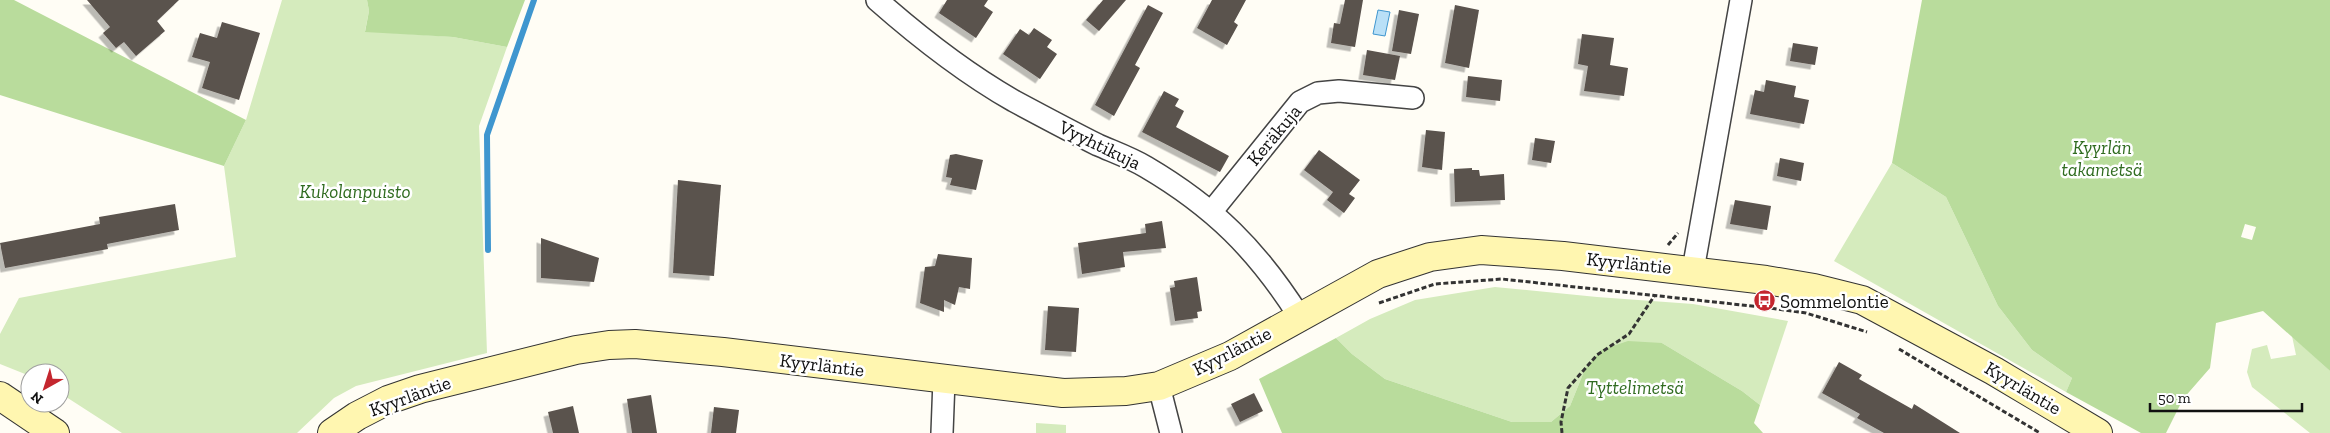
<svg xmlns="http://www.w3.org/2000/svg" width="2330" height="433" viewBox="0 0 2330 433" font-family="'Zilla Slab',serif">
<defs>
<filter id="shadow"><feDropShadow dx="-4.5" dy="4.5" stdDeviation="0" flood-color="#0004"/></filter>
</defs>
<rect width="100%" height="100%" fill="#fffdf5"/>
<g fill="#d5ebbd">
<path d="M282,0H367L369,11L365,31L453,37L507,47L479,126L487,353L356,386L334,398L297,433H122L60,393V373H30V376L0,364V334L19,298L236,257L224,166L246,120Z"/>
<path d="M1892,163L1946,197L1998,306L2032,350L2072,378L2066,392L1834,261Z"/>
<path d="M1495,287L1597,297L1693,304L1788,321L1760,405L1742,391L1662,343L1601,350L1585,369L1570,406L1551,422H1512L1385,379L1352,354L1336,338L1370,319L1415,300Z"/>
<path d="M2292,336L2330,371V433H2310L2252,387L2247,372L2252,349L2267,345L2271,359L2296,355Z"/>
<path d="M1036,423L1066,425V433H1036Z"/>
</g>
<g fill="#b9dc9c" fill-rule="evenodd">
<path d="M0,0H14L246,120L224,166L0,95Z"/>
<path d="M367,0H525L507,47L453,37L365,32L369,11Z"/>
<path d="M1922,0H2330V371L2263,311L2216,323L2210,368L2183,399L2166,433H2141L2066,392L2072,378L2032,350L1998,306L1946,197L1892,163ZM2245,224L2256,227L2252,240L2241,237Z"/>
<path d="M1336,338L1352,354L1385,379L1512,422H1551L1570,406L1585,369L1601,350L1628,341L1662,343L1742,391L1760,405L1754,423L1763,433H1282L1259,379Z"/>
</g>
<path fill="#b9e0f7" stroke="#3f96cf" d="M1378,10L1390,12L1385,36L1373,34Z"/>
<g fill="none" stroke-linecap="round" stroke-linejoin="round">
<path stroke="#3f96cf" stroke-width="6" d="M488,250L487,135L534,0"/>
</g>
<g fill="#5a524d" filter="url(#shadow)">
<path d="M87,0H179L157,21L165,31L136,56L124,42L116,48L103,33L110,27Z"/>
<path d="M947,0H988L984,6L993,12L976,38L939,13Z"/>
<path d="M1103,0H1126L1099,31L1086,20Z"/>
<path d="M1212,0H1246L1234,22L1238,25L1227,45L1197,28Z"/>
<path d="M1345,0H1363L1355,47L1331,43L1334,23L1340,24Z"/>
<path d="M1148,5L1163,13L1135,65L1140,68L1114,116L1095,105Z"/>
<path d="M1455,5L1479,10L1469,68L1445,63Z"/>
<path d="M1399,10L1419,14L1411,54L1392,51Z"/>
<path d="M222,22L260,33L239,100L202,88L210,62L192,57L200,33L217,38Z"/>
<path d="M1034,28L1052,40L1047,47L1057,54L1040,79L1003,54L1020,29L1029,35Z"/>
<path d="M1582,34L1614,38L1610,65L1628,68L1624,96L1584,91L1588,66L1578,64Z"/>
<path d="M1793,43L1818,47L1815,65L1790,61Z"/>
<path d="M1367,50L1400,56L1395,80L1363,75Z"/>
<path d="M1468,76L1502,80L1500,101L1466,97Z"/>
<path d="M1766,80L1796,86L1794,97L1809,100L1804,124L1750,114L1755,90L1764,92Z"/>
<path d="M1164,91L1179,99L1175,106L1184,111L1176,127L1229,156L1220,172L1142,132Z"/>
<path d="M1426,130L1445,132L1442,170L1422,167Z"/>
<path d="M1535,138L1555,141L1551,163L1532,160Z"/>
<path d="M1319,150L1360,180L1349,194L1355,198L1344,213L1327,200L1333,192L1304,170Z"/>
<path d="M956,154L983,160L976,190L950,185L952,178L946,177L950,155Z"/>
<path d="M1780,158L1804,163L1801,181L1777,176Z"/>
<path d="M1472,168V170H1479L1480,176L1504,174L1505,200L1455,202L1454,169Z"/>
<path d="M678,180L721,185L714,276L673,273Z"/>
<path d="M1735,200L1771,206L1767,230L1730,224Z"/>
<path d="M175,204L179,230L107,244L108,249L5,268L0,243L100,224L99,217Z"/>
<path d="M1162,221L1166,248L1123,252L1125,267L1082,274L1078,243L1146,233L1145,224Z"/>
<path d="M541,238L599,258L594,282L541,278Z"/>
<path d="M938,254L972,258L970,289L959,287L955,305L944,300V312L920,303L925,267L935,266Z"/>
<path d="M1197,277L1202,311L1197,312L1198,318L1175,321L1170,288L1175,287L1174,281Z"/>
<path d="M1048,306L1079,308L1076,352L1045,350Z"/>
<path d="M1839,362L1862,375L1859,379L1912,409L1914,404L1960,433H1884L1857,418L1860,414L1822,393Z"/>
<path d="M1254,393L1263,411L1240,422L1231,404Z"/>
<path d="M651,395L657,433H632L627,399Z"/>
<path d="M573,406L579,433H553L548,412Z"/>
<path d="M714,407L739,410L736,433H711Z"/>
</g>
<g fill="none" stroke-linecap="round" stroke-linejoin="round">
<defs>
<g id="street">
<path d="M877,0C919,37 965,73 1014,101C1042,116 1070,131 1098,145C1114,152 1131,158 1146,167C1214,207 1257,250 1299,316"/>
<path d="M1212,211L1300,102L1318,93L1339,91L1413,98"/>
<path d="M1693,270L1741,0"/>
<path d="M1159,386L1171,433"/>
<path d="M942,433L944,380"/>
</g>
<g id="secondary">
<path d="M0,396L55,433"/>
<path d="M332,433L357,416L388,400L420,389L576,350L609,345L635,344L723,352L1063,393L1126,391L1159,386L1230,356L1378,274L1430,257L1481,250L1563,256L1766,280L1814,288L1862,300L1994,371L2098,433"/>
</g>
</defs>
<use href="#street" stroke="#444" stroke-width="24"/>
<use href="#secondary" stroke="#333" stroke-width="30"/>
<g stroke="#333" stroke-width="3" stroke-dasharray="5 2.5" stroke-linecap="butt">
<path d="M1668,245L1678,233"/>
<path d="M1379,303L1435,284L1502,279L1770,308L1806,313L1867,332"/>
<path d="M1899,349L2040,433"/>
<path d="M1562,433L1561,422L1568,388L1597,355L1629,334L1655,295"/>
</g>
<use href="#street" stroke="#fff" stroke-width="21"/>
<use href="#secondary" stroke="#fff6b0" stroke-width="28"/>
</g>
<defs>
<symbol id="bus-disc" viewBox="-11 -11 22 22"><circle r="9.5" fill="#c4262e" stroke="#fff"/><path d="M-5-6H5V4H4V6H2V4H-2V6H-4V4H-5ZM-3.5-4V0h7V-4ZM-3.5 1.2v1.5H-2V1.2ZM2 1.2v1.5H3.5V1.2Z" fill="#fff"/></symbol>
</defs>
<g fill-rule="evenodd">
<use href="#bus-disc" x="1752" y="288" width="25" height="25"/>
</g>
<g text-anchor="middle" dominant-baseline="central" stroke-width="5" stroke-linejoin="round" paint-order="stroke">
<g font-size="19" fill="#111" stroke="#fff">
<text transform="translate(1274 135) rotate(-50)">Keräkuja</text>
<text transform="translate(1100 145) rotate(26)">Vyyhtikuja</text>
<text transform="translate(1629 263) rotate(6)">Kyyrläntie</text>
<text transform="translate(1232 351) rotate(-27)">Kyyrläntie</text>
<text transform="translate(822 365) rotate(7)">Kyyrläntie</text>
<text transform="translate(2023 388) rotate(31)">Kyyrläntie</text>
<text transform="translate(410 396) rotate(-20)">Kyyrläntie</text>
</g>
<g font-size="19" font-style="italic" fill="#2f6b1f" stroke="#fff">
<text x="2102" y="147">Kyyrlän<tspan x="2102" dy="22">takametsä</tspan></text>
<text x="355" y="191">Kukolanpuisto</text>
<text x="1635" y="387">Tyttelimetsä</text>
</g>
<g font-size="19" fill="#111" stroke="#fff" text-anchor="start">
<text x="1780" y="301">Sommelontie</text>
</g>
</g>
<g transform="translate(45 388) rotate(219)"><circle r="24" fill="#ffffff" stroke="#a0a0a0"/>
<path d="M0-4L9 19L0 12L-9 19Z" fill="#c4262e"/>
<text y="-8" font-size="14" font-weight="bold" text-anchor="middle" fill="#111111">N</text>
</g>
<path d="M2150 403v8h152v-8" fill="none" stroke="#111111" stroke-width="2.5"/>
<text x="2158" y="403" font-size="15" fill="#111111" stroke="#ffffff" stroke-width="4" paint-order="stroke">50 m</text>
</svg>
